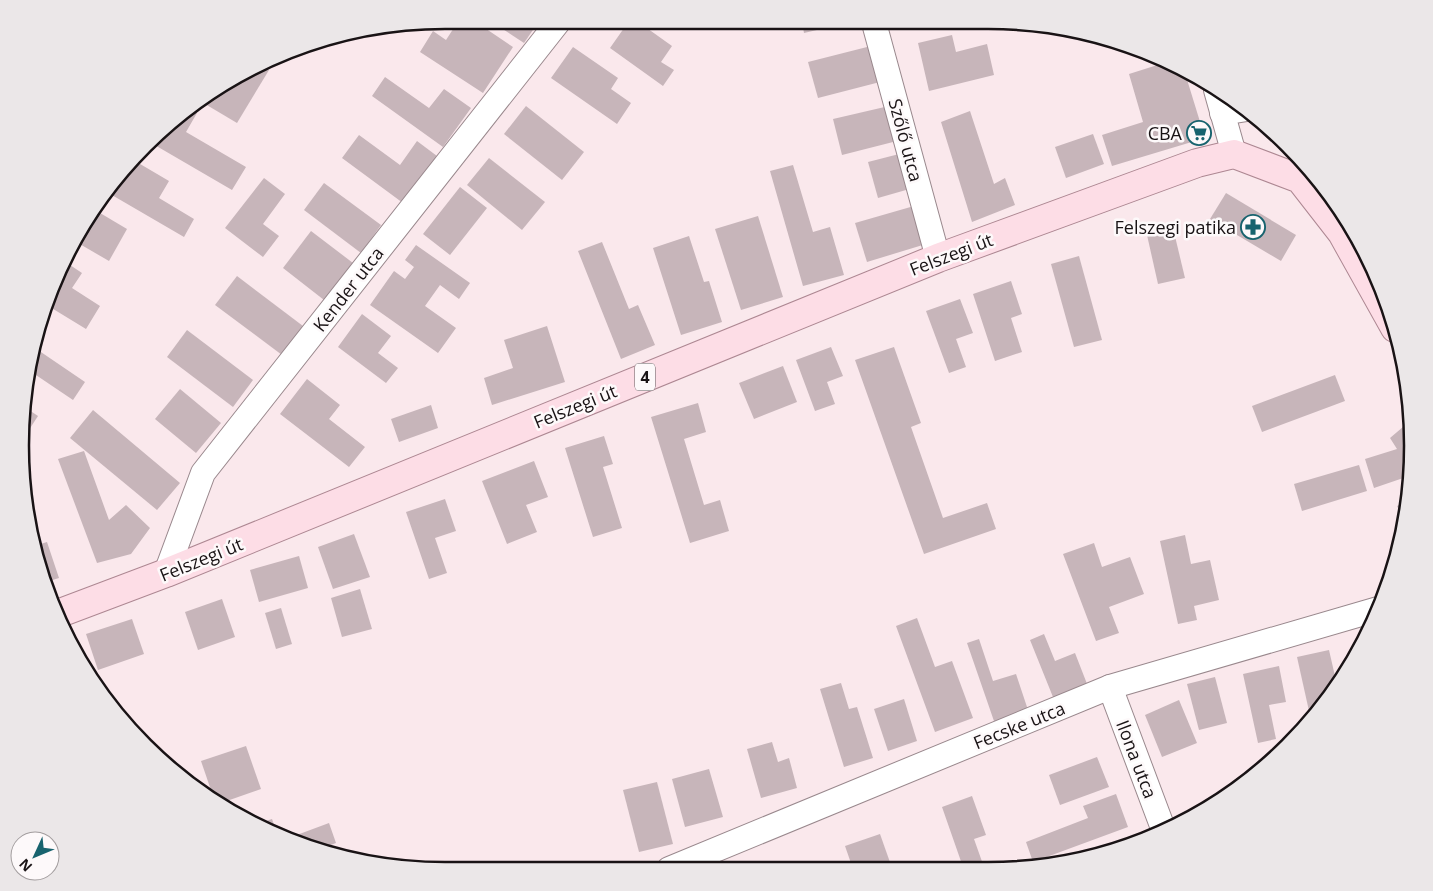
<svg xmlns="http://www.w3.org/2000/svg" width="1433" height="891" viewBox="0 0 1433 891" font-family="'Open Sans',sans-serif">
<rect width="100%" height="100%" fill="#fae8ec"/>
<g fill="#c7b5ba">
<path d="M459,20H473L513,47L483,93L420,52L433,31L446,40Z"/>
<path d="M489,20H504L539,21L524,43Z"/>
<path d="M629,21H637L672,46L661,62L674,70L663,86L610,48Z"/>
<path d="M686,21L702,22L696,29Z"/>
<path d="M802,22H847V23L804,33Z"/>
<path d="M952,35L956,52L987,44L994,75L929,91L918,43Z"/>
<path d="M871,46L880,82L818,98L808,62Z"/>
<path d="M573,47L618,78L611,89L631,103L617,124L551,78Z"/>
<path d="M1167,62L1185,73L1205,138L1112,166L1102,135L1143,122L1129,74Z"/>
<path d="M262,66L269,70L237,123L200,101L209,92Z"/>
<path d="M385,77L429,108L444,89L471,108L443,147L372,96Z"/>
<path d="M526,106L584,152L562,180L504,134Z"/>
<path d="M889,106L897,141L842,155L833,119Z"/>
<path d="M191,109L197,113L186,132L246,167L232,190L153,144Z"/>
<path d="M970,111L994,184L1005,178L1015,205L972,222L941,122Z"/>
<path d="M1093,134L1104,164L1066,178L1055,147Z"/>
<path d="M359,135L400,165L417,141L437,156L403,203L342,158Z"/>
<path d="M903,153L913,188L878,198L868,162Z"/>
<path d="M489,158L545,202L522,230L467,185Z"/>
<path d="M135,161L169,181L159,198L194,219L184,237L105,191L108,186Z"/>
<path d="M793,165L813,232L830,227L844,275L803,286L770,171Z"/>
<path d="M264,178L285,194L263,224L279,236L263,257L225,228Z"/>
<path d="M324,183L381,225L361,253L304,210Z"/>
<path d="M460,187L487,208L450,255L423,234Z"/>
<path d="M1226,193L1296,235L1281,261L1210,219Z"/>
<path d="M914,206L926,244L867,262L855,223Z"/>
<path d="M95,210L127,229L109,261L78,243Z"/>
<path d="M758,216L783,297L741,310L715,229Z"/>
<path d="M1173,228L1185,278L1158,284L1147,235Z"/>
<path d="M311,231L353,263L324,300L283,268Z"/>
<path d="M689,236L704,282L709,281L722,322L681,335L653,248Z"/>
<path d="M602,242L629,309L638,305L655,345L621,359L578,251Z"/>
<path d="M416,245L470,283L459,299L440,285L425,306L456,328L438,353L370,305L394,271L405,279L414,267L405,260Z"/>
<path d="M1079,256L1102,340L1074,347L1051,264Z"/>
<path d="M67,263L82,273L72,288L100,306L86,329L45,304Z"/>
<path d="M237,276L303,326L282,355L215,305Z"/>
<path d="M1011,281L1022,314L1011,318L1022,352L995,361L973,294Z"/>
<path d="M960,299L973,333L956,339L966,367L949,373L926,311Z"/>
<path d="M362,314L391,336L378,353L398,368L386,383L338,347Z"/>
<path d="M547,326L565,382L492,405L484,378L513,368L504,340Z"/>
<path d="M187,330L253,380L233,407L167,357Z"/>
<path d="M831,347L843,376L827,382L835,404L815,411L796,360Z"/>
<path d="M894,347L921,423L911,427L943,518L987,503L996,529L924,554L855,360Z"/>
<path d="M35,348L85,382L73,400L30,371Z"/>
<path d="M783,366L797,402L754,419L739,383Z"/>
<path d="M1335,375L1345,401L1262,432L1252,406Z"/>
<path d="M307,379L340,405L329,419L365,447L349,467L280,414Z"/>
<path d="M180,389L221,423L196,453L155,419Z"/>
<path d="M698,403L706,432L684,439L704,505L720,500L729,531L690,543L651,417Z"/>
<path d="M431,405L438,428L399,442L391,419Z"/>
<path d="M23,406L38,416L23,439L21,418Z"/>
<path d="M93,410L180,483L157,510L70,438Z"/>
<path d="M1410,421L1412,475L1374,488L1365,459L1397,449L1390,438Z"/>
<path d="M604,436L613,464L603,467L622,528L593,537L565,448Z"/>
<path d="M84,451L109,520L126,505L150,528L131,554L97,563L58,459Z"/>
<path d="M534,461L548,497L526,505L537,532L507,544L482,481Z"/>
<path d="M1359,465L1367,491L1302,511L1294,484Z"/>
<path d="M445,499L456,531L435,538L447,573L429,579L406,512Z"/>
<path d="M1408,501L1404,520L1397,506Z"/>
<path d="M354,534L370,577L333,589L318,547Z"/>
<path d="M1185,535L1191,564L1210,560L1219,600L1194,606L1197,620L1178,624L1160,541Z"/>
<path d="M47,542L59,578L46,582L35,556L34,546Z"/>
<path d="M1094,543L1102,567L1130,557L1144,594L1109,607L1119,633L1096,641L1063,554Z"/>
<path d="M299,556L308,588L259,602L250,570Z"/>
<path d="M360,589L372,629L342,637L331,598Z"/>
<path d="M222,599L235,637L198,650L185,612Z"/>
<path d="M281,608L292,644L276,649L265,613Z"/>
<path d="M917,618L935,667L952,661L973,718L935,732L896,626Z"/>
<path d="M132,619L144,654L98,670L86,634Z"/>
<path d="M1044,634L1055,661L1075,653L1089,689L1055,702L1030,640Z"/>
<path d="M979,639L993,681L1016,674L1029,713L995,724L967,643Z"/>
<path d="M1362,645L1354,657L1352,647Z"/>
<path d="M1329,650L1337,685L1325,705L1311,720L1297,657Z"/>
<path d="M1279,666L1286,702L1269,705L1276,739L1258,743L1243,674Z"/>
<path d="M1215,677L1227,723L1199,730L1187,684Z"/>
<path d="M841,683L849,709L857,707L873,758L844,767L820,689Z"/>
<path d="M904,699L917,741L888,751L874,709Z"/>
<path d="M1179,700L1197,743L1162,757L1145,715Z"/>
<path d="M772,742L778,762L789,758L797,788L761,798L747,749Z"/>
<path d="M246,746L261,789L221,803L214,799L201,761Z"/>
<path d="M1097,757L1109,787L1060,805L1049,775Z"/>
<path d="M709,769L723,817L685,827L672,779Z"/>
<path d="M657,782L673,844L639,852L623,790Z"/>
<path d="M1116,794L1128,827L1033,862L1026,842L1088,818L1083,806Z"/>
<path d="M972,796L986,835L974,839L985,870H964L942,807Z"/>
<path d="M272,819L278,836L257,824Z"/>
<path d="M329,823L336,843L320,849L286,839Z"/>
<path d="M880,834L892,868L888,870L853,869L845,846Z"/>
<path d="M1113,845L1115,850L1095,857L1093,852Z"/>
</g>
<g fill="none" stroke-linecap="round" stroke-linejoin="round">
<defs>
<g id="street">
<path d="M874,23L938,258"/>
<path d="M1216,90L1234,154"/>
<path d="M1222,113L1247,109"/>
<path d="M166,573L203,473L559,21"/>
<path d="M1110,687L1164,831"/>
<path d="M669,869L1110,687L1378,609"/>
</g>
<path id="primary" d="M60,613L166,573L938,258L1197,163L1234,154L1300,179L1342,233L1395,328"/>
</defs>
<use href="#street" stroke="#99888d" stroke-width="26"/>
<use href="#primary" stroke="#ad8792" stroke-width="30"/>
<use href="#street" stroke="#fff" stroke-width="24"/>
<use href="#primary" stroke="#fddde6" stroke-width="28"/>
</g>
<defs>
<symbol id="supermarket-ring" viewBox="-11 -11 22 22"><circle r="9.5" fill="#fdf9fa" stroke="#17636e" stroke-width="1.5"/><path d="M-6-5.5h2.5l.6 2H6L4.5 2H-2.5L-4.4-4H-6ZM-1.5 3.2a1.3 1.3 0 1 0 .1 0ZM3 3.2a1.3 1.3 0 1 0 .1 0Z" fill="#17636e"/></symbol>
<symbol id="pharmacy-ring" viewBox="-11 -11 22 22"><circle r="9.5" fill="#fdf9fa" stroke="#17636e" stroke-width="1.5"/><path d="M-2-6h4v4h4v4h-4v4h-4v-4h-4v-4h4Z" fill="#17636e"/></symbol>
</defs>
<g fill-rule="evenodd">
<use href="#supermarket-ring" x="1185" y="119" width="28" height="28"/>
<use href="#pharmacy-ring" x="1239" y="213" width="28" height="28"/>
</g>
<g text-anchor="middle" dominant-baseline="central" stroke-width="5" stroke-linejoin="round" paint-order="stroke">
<rect fill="#fdf9fa" stroke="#5d585a" stroke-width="1" x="635" y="363.5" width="20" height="27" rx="4"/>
<g font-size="16" font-weight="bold" fill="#191315">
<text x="645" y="377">4</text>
</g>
<g font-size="18" fill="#191315" stroke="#fdf9fa" text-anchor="end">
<text x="1182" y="133">CBA</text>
<text x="1236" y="227">Felszegi patika</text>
</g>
<g font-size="18" fill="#191315" stroke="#fdf9fa">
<text transform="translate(906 140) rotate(75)">Szőlő utca</text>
<text transform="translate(951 254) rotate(-21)">Felszegi út</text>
<text transform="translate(348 289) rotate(-52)">Kender utca</text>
<text transform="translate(575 406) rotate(-22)">Felszegi út</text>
<text transform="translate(201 559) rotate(-22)">Felszegi út</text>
<text transform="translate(1019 725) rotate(-22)">Fecske utca</text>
<text transform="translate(1137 759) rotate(69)">Ilona utca</text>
</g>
</g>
<path d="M0 0H1433V891H0ZM445 29H988A416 416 0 0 1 1404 445V446A416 416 0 0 1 988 862H445A416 416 0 0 1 29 446V445A416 416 0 0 1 445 29Z" fill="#ebe7e8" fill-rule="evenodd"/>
<path fill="none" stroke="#191315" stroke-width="2.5" d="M445 29H988A416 416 0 0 1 1404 445V446A416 416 0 0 1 988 862H445A416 416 0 0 1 29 446V445A416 416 0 0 1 445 29Z"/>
<g transform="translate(35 856) rotate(226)"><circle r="24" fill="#fdf9fa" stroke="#a29d9e"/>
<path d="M0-4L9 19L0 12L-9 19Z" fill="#17636e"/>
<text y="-8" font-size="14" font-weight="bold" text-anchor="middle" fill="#191315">N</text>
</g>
</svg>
